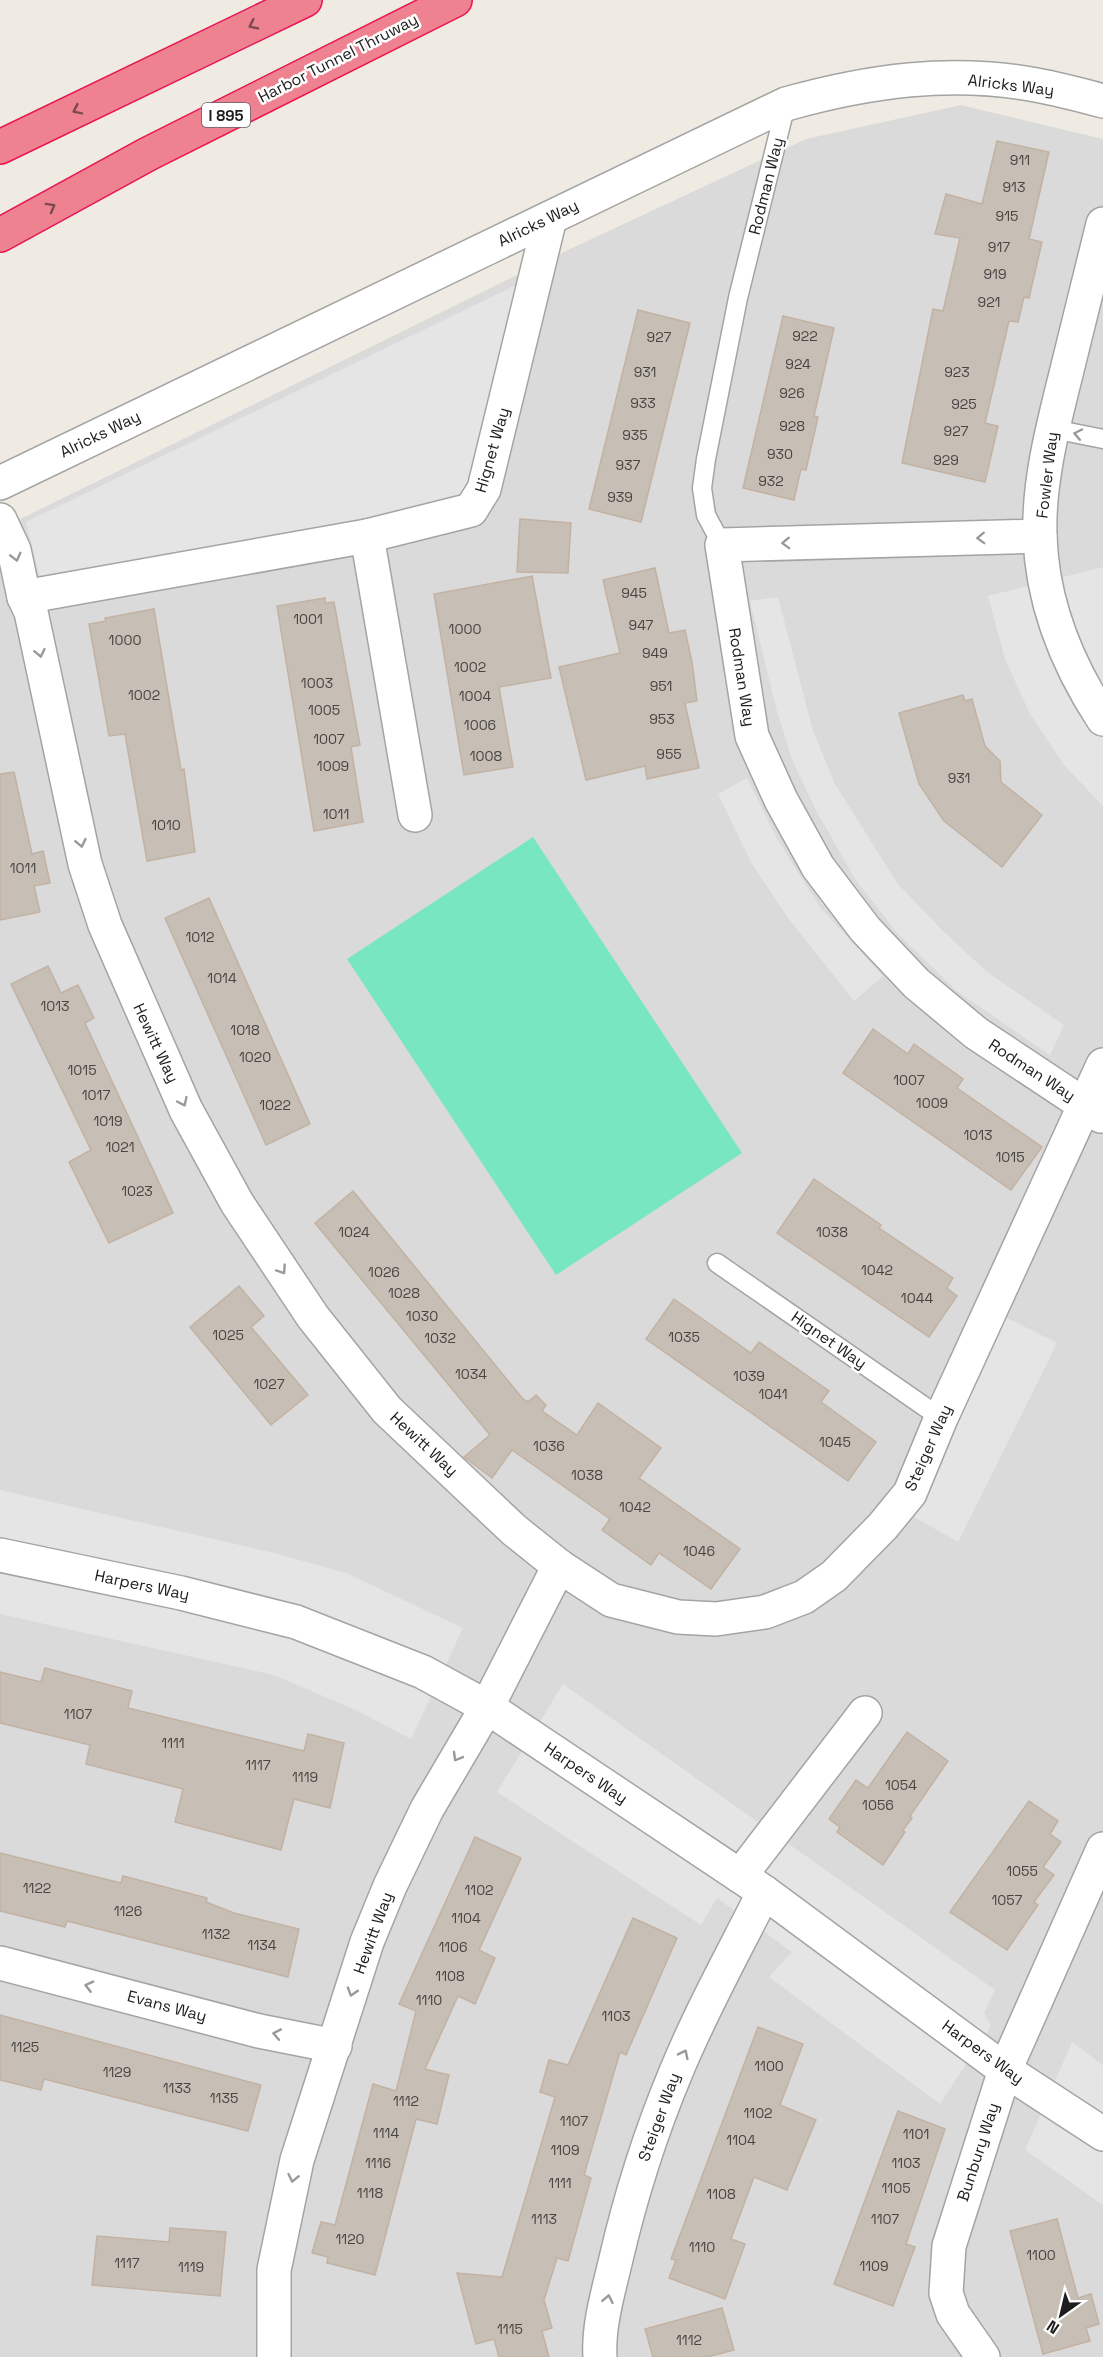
<svg xmlns="http://www.w3.org/2000/svg" width="1103" height="2357" viewBox="0 0 1103 2357" font-family="'Space Grotesk',sans-serif">
<rect width="100%" height="100%" fill="#efebe2"/>
<path fill="#dbdada" d="M961,105L1103,139V2357H0V529L568,250L806,139Z"/>
<path fill="#78e6c1" d="M533,837L742,1153L556,1275L347,959Z"/>
<g fill="#e5e5e5">
<path d="M516,285L478,464L463,503L40,578L26,522Z"/>
<path d="M1103,567V806L1064,765L1030,714L1005,659L988,596Z"/>
<path d="M778,597L813,731L835,784L897,883L941,929L987,972L1064,1025L1050,1055L958,992L898,934L855,879L817,812L793,762L776,708L750,601Z"/>
<path d="M747,778L777,839L820,907L883,976L854,1001L788,918L752,864L718,794Z"/>
<path d="M991,1310L1057,1343L958,1542L898,1508Z"/>
<path d="M0,1490L274,1553L346,1573L463,1628L411,1739L358,1711L274,1675L0,1614Z"/>
<path d="M563,1684L995,1990L984,2013L991,2026L940,2104L769,1977L792,1952L717,1898L701,1925L497,1792Z"/>
<path d="M1072,2042L1103,2065V2205L1025,2150Z"/>
</g>
<g fill="#c7beb5" stroke="#c2b2a3" stroke-width="1.5">
<path d="M997,141L1049,152L1029,239L1042,242L1029,298L1024,297L1018,322L1009,321L985,423L998,426L985,482L902,463L933,309L943,311L960,238L935,234L946,194L982,204Z"/>
<path d="M638,310L690,323L641,522L589,509Z"/>
<path d="M783,316L834,328L814,416L818,417L806,470L801,469L794,500L743,488Z"/>
<path d="M520,519L571,523L568,573L517,572Z"/>
<path d="M655,568L669,633L685,630L692,662L697,701L685,703L699,768L647,779L645,766L586,780L559,667L620,653L603,580Z"/>
<path d="M532,576L551,678L499,687L513,767L464,775L434,594Z"/>
<path d="M325,598V603L334,602L360,745L351,747L363,822L314,831L277,606Z"/>
<path d="M154,609L181,770L184,769L195,852L147,861L125,734L109,736L89,624L106,621L105,618Z"/>
<path d="M963,695L965,701L972,699L985,746L1000,761L1001,782L1042,815L1002,867L944,821L919,784L899,713Z"/>
<path d="M14,772L32,854L43,851L50,883L34,886L40,912L0,920V774Z"/>
<path d="M209,898L310,1124L266,1145L165,918Z"/>
<path d="M48,966L61,993L78,985L94,1018L85,1023L173,1213L109,1243L69,1162L91,1150L11,984Z"/>
<path d="M873,1029L908,1054L914,1044L963,1079L957,1088L1042,1147L1011,1190L843,1073Z"/>
<path d="M814,1179L881,1225L879,1228L953,1278L947,1288L957,1296L929,1337L777,1233Z"/>
<path d="M353,1191L523,1399L528,1402L536,1395L546,1405L542,1411L577,1435L598,1403L661,1448L639,1478L740,1549L711,1589L659,1553L651,1565L602,1530L610,1519L512,1450L492,1478L464,1457L490,1435L315,1223Z"/>
<path d="M239,1286L264,1316L251,1327L308,1395L271,1425L190,1327Z"/>
<path d="M674,1299L751,1353L759,1342L829,1391L821,1402L876,1442L848,1481L646,1339Z"/>
<path d="M45,1668L132,1691L128,1708L304,1751L308,1734L344,1743L330,1808L294,1799L281,1850L175,1822L183,1789L86,1764L90,1745L0,1723V1672L41,1682Z"/>
<path d="M907,1732L948,1761L910,1816L912,1818L903,1830L905,1832L883,1865L837,1832L840,1827L829,1819L856,1780L868,1788Z"/>
<path d="M1029,1801L1058,1821L1050,1834L1061,1842L1043,1867L1054,1875L1034,1902L1038,1905L1007,1950L950,1912Z"/>
<path d="M475,1837L521,1858L479,1950L495,1958L475,2004L458,1996L425,2069L449,2075L437,2124L416,2119L375,2275L327,2263L328,2257L312,2253L321,2222L335,2225L373,2084L396,2091L416,2011L399,2004Z"/>
<path d="M0,1853L121,1883L123,1876L207,1898L206,1902L234,1913L299,1929L288,1977L67,1921L65,1927L0,1911Z"/>
<path d="M633,1918L677,1938L626,2055L620,2052L584,2175L591,2178L568,2261L557,2258L544,2300L552,2328L542,2331L549,2357H499L494,2339L476,2344L457,2273L502,2277L555,2097L540,2092L549,2060L568,2065Z"/>
<path d="M0,2015L261,2085L248,2131L44,2079L41,2090L0,2080Z"/>
<path d="M758,2027L803,2044L780,2105L816,2120L787,2190L754,2177L731,2239L745,2244L725,2299L669,2278L676,2260L671,2259Z"/>
<path d="M898,2111L945,2129L906,2244L915,2247L893,2306L834,2284Z"/>
<path d="M1057,2219L1078,2298L1091,2294L1099,2324L1086,2328L1090,2341L1043,2354L1010,2231Z"/>
<path d="M170,2228L226,2232L220,2296L92,2285L97,2236L169,2242Z"/>
<path d="M722,2308L734,2350L707,2357H653L645,2329Z"/>
</g>
<g fill="none" stroke-linecap="round" stroke-linejoin="round">
<defs>
<g id="lane">
<path d="M1053,429L1103,439"/>
<path d="M722,545L706,515L702,488L706,459L738,298L786,104"/>
<path d="M717,1263L941,1418"/>
</g>
<g id="street">
<path d="M1103,224C1091,274 1078,324 1066,374C1053,426 1038,483 1040,536C1042,603 1067,664 1103,719"/>
<path d="M0,483L786,104C868,81 951,69 1036,85C1058,89 1081,95 1103,101"/>
<path d="M0,520L14,550L24,597L31,612L85,864L105,925L186,1110L237,1203L313,1317L387,1410L514,1530L559,1566L611,1600L678,1617L716,1619L765,1612L804,1597L834,1576L883,1526L910,1493L941,1418L1103,1065"/>
<path d="M367,536L415,815"/>
<path d="M1040,536L722,545L752,736L781,800L818,867L865,929L916,983L976,1033L1101,1116"/>
<path d="M24,597L367,536L471,510L484,489L550,218"/>
<path d="M0,1555L181,1593L296,1622L423,1672L487,1707L764,1892L1005,2070L1103,2134"/>
<path d="M740,1876L865,1713"/>
<path d="M0,1963L259,2031L335,2046"/>
<path d="M274,2357V2270L297,2160L367,1942L390,1886L427,1809L487,1707L559,1566"/>
<path d="M600,2357C598,2326 608,2293 615,2263C630,2198 650,2134 676,2072C701,2011 734,1952 764,1892"/>
<path d="M983,2357L953,2314L946,2293L949,2246L1005,2070L1103,1849"/>
</g>
<g id="highway">
<path d="M0,147L305,0"/>
<path d="M0,235L148,154L455,0"/>
</g>
</defs>
<use href="#lane" stroke="#a4a4a4" stroke-width="21"/>
<use href="#street" stroke="#a4a4a4" stroke-width="36"/>
<use href="#highway" stroke="#e71551" stroke-width="36"/>
<use href="#lane" stroke="#fff" stroke-width="18"/>
<use href="#street" stroke="#fff" stroke-width="33"/>
<use href="#highway" stroke="#ee8290" stroke-width="33"/>
</g>
<defs><path id="oneway-chevron" d="M-2-3.5L2.5 0L-2 3.5" fill="none" stroke-width="1.6" stroke-linecap="round" stroke-linejoin="round" transform="scale(1.5)"/></defs>
<g stroke="#7b4a51">
<use href="#oneway-chevron" transform="translate(253 25) rotate(154)"/>
<use href="#oneway-chevron" transform="translate(77 110) rotate(154)"/>
<use href="#oneway-chevron" transform="translate(51 207) rotate(-29)"/>
</g>
<g stroke="#999">
<use href="#oneway-chevron" transform="translate(1078 434) rotate(-168)"/>
<use href="#oneway-chevron" transform="translate(981 538) rotate(178)"/>
<use href="#oneway-chevron" transform="translate(786 543) rotate(178)"/>
<use href="#oneway-chevron" transform="translate(16 557) rotate(76)"/>
<use href="#oneway-chevron" transform="translate(40 653) rotate(78)"/>
<use href="#oneway-chevron" transform="translate(81 843) rotate(78)"/>
<use href="#oneway-chevron" transform="translate(183 1102) rotate(65)"/>
<use href="#oneway-chevron" transform="translate(282 1270) rotate(56)"/>
<use href="#oneway-chevron" transform="translate(457 1757) rotate(120)"/>
<use href="#oneway-chevron" transform="translate(89 1986) rotate(-166)"/>
<use href="#oneway-chevron" transform="translate(352 1992) rotate(107)"/>
<use href="#oneway-chevron" transform="translate(277 2034) rotate(-169)"/>
<use href="#oneway-chevron" transform="translate(684 2054) rotate(-64)"/>
<use href="#oneway-chevron" transform="translate(293 2178) rotate(102)"/>
<use href="#oneway-chevron" transform="translate(608 2299) rotate(-79)"/>
</g>
<g text-anchor="middle" dominant-baseline="central" stroke-width="5" stroke-linejoin="round" paint-order="stroke">
<g font-size="14" fill="#484543">
<text x="1020" y="160">911</text>
<text x="1014" y="187">913</text>
<text x="1007" y="216">915</text>
<text x="999" y="247">917</text>
<text x="995" y="274">919</text>
<text x="989" y="302">921</text>
<text x="805" y="336">922</text>
<text x="659" y="337">927</text>
<text x="798" y="364">924</text>
<text x="645" y="372">931</text>
<text x="957" y="372">923</text>
<text x="792" y="393">926</text>
<text x="643" y="403">933</text>
<text x="964" y="404">925</text>
<text x="792" y="426">928</text>
<text x="956" y="431">927</text>
<text x="635" y="435">935</text>
<text x="780" y="454">930</text>
<text x="946" y="460">929</text>
<text x="628" y="465">937</text>
<text x="771" y="481">932</text>
<text x="620" y="497">939</text>
<text x="634" y="593">945</text>
<text x="308" y="619">1001</text>
<text x="641" y="625">947</text>
<text x="465" y="629">1000</text>
<text x="125" y="640">1000</text>
<text x="655" y="653">949</text>
<text x="470" y="667">1002</text>
<text x="317" y="683">1003</text>
<text x="661" y="686">951</text>
<text x="144" y="695">1002</text>
<text x="475" y="696">1004</text>
<text x="324" y="710">1005</text>
<text x="662" y="719">953</text>
<text x="480" y="725">1006</text>
<text x="329" y="739">1007</text>
<text x="669" y="754">955</text>
<text x="486" y="756">1008</text>
<text x="333" y="766">1009</text>
<text x="959" y="778">931</text>
<text x="336" y="814">1011</text>
<text x="166" y="825">1010</text>
<text x="23" y="868">1011</text>
<text x="200" y="937">1012</text>
<text x="222" y="978">1014</text>
<text x="55" y="1006">1013</text>
<text x="245" y="1030">1018</text>
<text x="255" y="1057">1020</text>
<text x="82" y="1070">1015</text>
<text x="909" y="1080">1007</text>
<text x="96" y="1095">1017</text>
<text x="932" y="1103">1009</text>
<text x="275" y="1105">1022</text>
<text x="108" y="1121">1019</text>
<text x="978" y="1135">1013</text>
<text x="120" y="1147">1021</text>
<text x="1010" y="1157">1015</text>
<text x="137" y="1191">1023</text>
<text x="354" y="1232">1024</text>
<text x="832" y="1232">1038</text>
<text x="877" y="1270">1042</text>
<text x="384" y="1272">1026</text>
<text x="404" y="1293">1028</text>
<text x="917" y="1298">1044</text>
<text x="422" y="1316">1030</text>
<text x="228" y="1335">1025</text>
<text x="684" y="1337">1035</text>
<text x="440" y="1338">1032</text>
<text x="471" y="1374">1034</text>
<text x="749" y="1376">1039</text>
<text x="269" y="1384">1027</text>
<text x="773" y="1394">1041</text>
<text x="835" y="1442">1045</text>
<text x="549" y="1446">1036</text>
<text x="587" y="1475">1038</text>
<text x="635" y="1507">1042</text>
<text x="699" y="1551">1046</text>
<text x="78" y="1714">1107</text>
<text x="173" y="1743">1111</text>
<text x="258" y="1765">1117</text>
<text x="305" y="1777">1119</text>
<text x="901" y="1785">1054</text>
<text x="878" y="1805">1056</text>
<text x="1022" y="1871">1055</text>
<text x="37" y="1888">1122</text>
<text x="479" y="1890">1102</text>
<text x="1007" y="1900">1057</text>
<text x="128" y="1911">1126</text>
<text x="466" y="1918">1104</text>
<text x="216" y="1934">1132</text>
<text x="262" y="1945">1134</text>
<text x="453" y="1947">1106</text>
<text x="450" y="1976">1108</text>
<text x="429" y="2000">1110</text>
<text x="616" y="2016">1103</text>
<text x="25" y="2047">1125</text>
<text x="769" y="2066">1100</text>
<text x="117" y="2072">1129</text>
<text x="177" y="2088">1133</text>
<text x="224" y="2098">1135</text>
<text x="406" y="2101">1112</text>
<text x="758" y="2113">1102</text>
<text x="574" y="2121">1107</text>
<text x="386" y="2133">1114</text>
<text x="916" y="2134">1101</text>
<text x="741" y="2140">1104</text>
<text x="565" y="2150">1109</text>
<text x="378" y="2163">1116</text>
<text x="906" y="2163">1103</text>
<text x="560" y="2183">1111</text>
<text x="896" y="2188">1105</text>
<text x="370" y="2193">1118</text>
<text x="721" y="2194">1108</text>
<text x="544" y="2219">1113</text>
<text x="885" y="2219">1107</text>
<text x="350" y="2239">1120</text>
<text x="702" y="2247">1110</text>
<text x="1041" y="2255">1100</text>
<text x="127" y="2263">1117</text>
<text x="874" y="2266">1109</text>
<text x="191" y="2267">1119</text>
<text x="510" y="2329">1115</text>
<text x="689" y="2340">1112</text>
</g>
<rect fill="#fff" stroke="#616161" stroke-width="1.5" x="202" y="103" width="48" height="24" rx="4.5"/>
<g font-size="15" font-weight="bold" fill="#1d1d1d">
<text x="226" y="115">I 895</text>
</g>
<g font-size="16" fill="#1d1d1d" stroke="#fff">
<text transform="translate(338 58) rotate(-27)">Harbor Tunnel Thruway</text>
<text transform="translate(1011 85) rotate(7)">Alricks Way</text>
<text transform="translate(766 186) rotate(-76)">Rodman Way</text>
<text transform="translate(538 223) rotate(-26)">Alricks Way</text>
<text transform="translate(100 434) rotate(-26)">Alricks Way</text>
<text transform="translate(492 450) rotate(-74)">Hignet Way</text>
<text transform="translate(1047 475) rotate(-83)">Fowler Way</text>
<text transform="translate(742 677) rotate(81)">Rodman Way</text>
<text transform="translate(156 1043) rotate(65)">Hewitt Way</text>
<text transform="translate(1032 1070) rotate(33)">Rodman Way</text>
<text transform="translate(829 1340) rotate(35)">Hignet Way</text>
<text transform="translate(424 1444) rotate(43)">Hewitt Way</text>
<text transform="translate(928 1448) rotate(-66)">Steiger Way</text>
<text transform="translate(142 1585) rotate(12)">Harpers Way</text>
<text transform="translate(586 1773) rotate(34)">Harpers Way</text>
<text transform="translate(373 1933) rotate(-70)">Hewitt Way</text>
<text transform="translate(167 2006) rotate(15)">Evans Way</text>
<text transform="translate(983 2052) rotate(36)">Harpers Way</text>
<text transform="translate(659 2117) rotate(-70)">Steiger Way</text>
<text transform="translate(978 2152) rotate(-72)">Bunbury Way</text>
</g>
</g>
<g transform="translate(1061 2315) rotate(214)" stroke="#ffffff" stroke-width="4.5" paint-order="stroke">
<path d="M0-4.5L10 22L0 15L-10 22Z" fill="#1d1d1d"/>
<text y="-9" font-size="16" font-weight="bold" text-anchor="middle" fill="#1d1d1d">N</text>
</g>
</svg>
